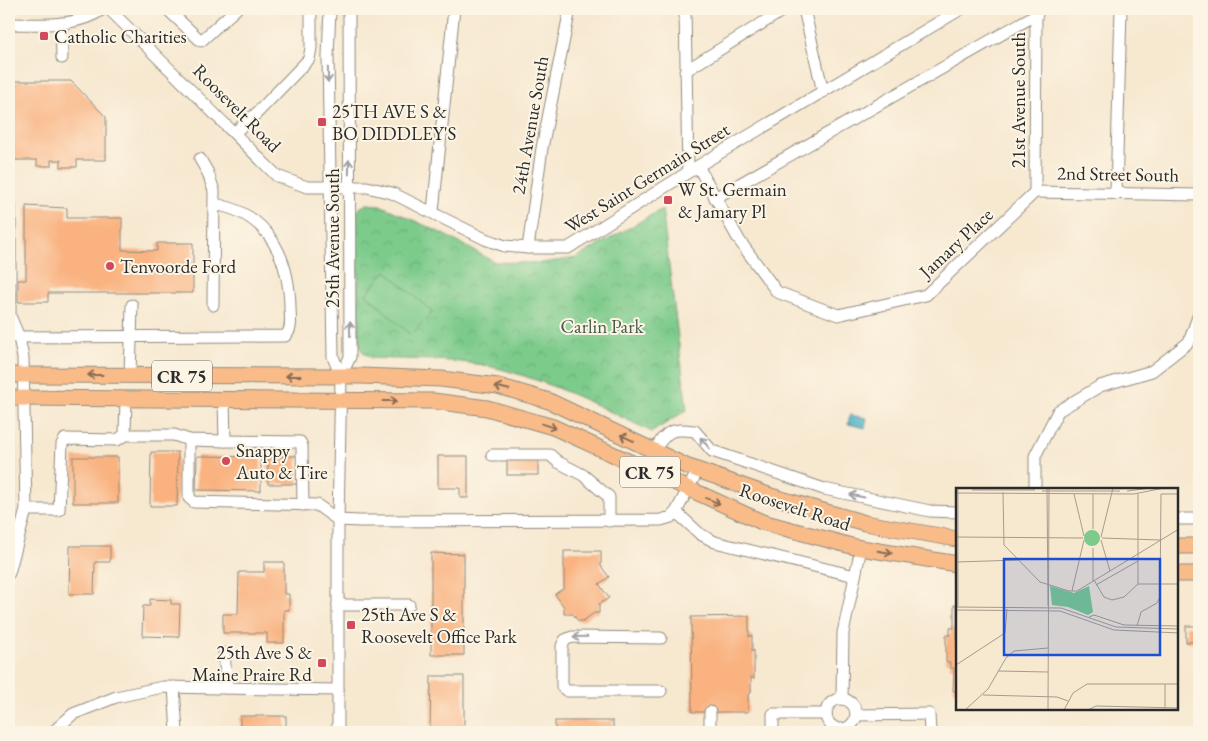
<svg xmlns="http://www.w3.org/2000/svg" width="1208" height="741" viewBox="0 0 1208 741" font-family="'EB Garamond',serif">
<defs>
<pattern id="park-crowns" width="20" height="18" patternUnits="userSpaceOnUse" patternTransform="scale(1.25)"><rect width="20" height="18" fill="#7dcb8b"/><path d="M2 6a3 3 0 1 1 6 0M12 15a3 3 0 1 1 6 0" fill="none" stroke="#6cae78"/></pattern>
<pattern id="water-ripples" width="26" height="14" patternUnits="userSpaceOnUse" patternTransform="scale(1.25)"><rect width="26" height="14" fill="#45aec4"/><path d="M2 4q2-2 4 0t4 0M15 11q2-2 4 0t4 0" fill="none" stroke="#3a8e9f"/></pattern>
</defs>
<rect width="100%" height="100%" fill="#fcf5e5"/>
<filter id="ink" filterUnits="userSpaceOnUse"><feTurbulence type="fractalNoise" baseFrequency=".02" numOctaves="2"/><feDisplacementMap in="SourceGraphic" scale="10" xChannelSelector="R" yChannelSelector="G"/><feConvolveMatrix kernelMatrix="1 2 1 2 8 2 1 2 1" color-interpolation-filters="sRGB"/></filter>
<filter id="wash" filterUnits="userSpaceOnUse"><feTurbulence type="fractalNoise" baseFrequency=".0096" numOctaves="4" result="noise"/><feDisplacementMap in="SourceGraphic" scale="20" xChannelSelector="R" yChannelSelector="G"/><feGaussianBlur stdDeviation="1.12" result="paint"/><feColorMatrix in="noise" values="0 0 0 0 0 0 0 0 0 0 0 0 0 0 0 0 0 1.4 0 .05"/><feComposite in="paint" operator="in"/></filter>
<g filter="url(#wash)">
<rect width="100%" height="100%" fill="#f7e8d0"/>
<path fill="#f7d0ca" d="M9,408L16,409L17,517L9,547Z"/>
<path fill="url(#park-crowns)" stroke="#547b5b" d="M367,204L380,205L437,231L495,262L542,263L576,258L662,209L687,410L652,432C603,408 554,383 501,369C459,358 414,360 371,358L362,351L359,341L357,212L361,207Z"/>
<path fill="#7dcb8b" stroke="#547b5b" d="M386,271L432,312L411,335L366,294Z"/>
<path fill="url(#water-ripples)" stroke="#386c78" d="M850,415L867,418L865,428L848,424Z"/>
<g id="blocks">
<g fill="#f9b280">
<path d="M9,81H71L106,117V160H77V167H61V160H51V166H37V160H9Z"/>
<path d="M26,206L67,208V218H122V250L157,251V243H193V293H48V302H18V280H26Z"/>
<path d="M151,452H178L177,506H150Z"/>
<path d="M197,456L261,457V491L196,490Z"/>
<rect x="268" y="456" width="30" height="28"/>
<path d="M438,456H468V498H460V488H438Z"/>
<rect x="73" y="457" width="45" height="46"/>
<rect x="507" y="459" width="31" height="16"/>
<path d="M70,546H110V562H95L94,594H69Z"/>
<path d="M564,551H601V566L609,577L599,584L609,598L599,604V613H594L583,621H578L573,614H564V607L555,594L564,588Z"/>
<path d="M431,553L464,554V655H431Z"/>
<path d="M264,562H284V594H289V610H284V643H267V633H223V614H238L239,572H264Z"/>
<path d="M150,599L171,600V604H180L179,637L142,636L143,606H150Z"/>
<path d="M954,605H957V691H953L954,668H950V662H946V635H950V628H954Z"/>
<path d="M749,616V637L752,635V652L754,650V679L751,677V693L748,694V712H692L691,617Z"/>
<rect x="1186" y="626" width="13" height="16"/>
<path d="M431,676H464V732H430Z"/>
<rect x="240" y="716" width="46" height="16"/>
<rect x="555" y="721" width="58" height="11"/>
</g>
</g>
</g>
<g filter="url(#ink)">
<use href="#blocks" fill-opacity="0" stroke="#918a7e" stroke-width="1"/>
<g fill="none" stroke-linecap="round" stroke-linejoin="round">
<defs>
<g id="minor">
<path d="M109,9L277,176L307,187H367L392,193L485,239L505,246L528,248H568L698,166L961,9"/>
<path d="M167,9L201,41L236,9"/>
<path d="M330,9L328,56L333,357L341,376L338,520V732"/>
<path d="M685,9L688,172"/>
<path d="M804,9L823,92"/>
<path d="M61,23L62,58"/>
<path d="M9,24C41,24 75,28 103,9"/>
<path d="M685,71L785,9"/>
<path d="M234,133L257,113L309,59L311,48V9"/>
<path d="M200,159L208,173L214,191L213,305"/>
<path d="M698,166L739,240L777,292L838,315L926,295L1035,192"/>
<path d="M1035,192L1036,9"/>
<path d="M1035,192L1199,195"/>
<path d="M1116,194L1121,9"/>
<path d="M715,198L1037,14"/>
<path d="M433,211L454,9"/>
<path d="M528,248L542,148L570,9"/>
<path d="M9,337L285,336C293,330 290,317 290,307C289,259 270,216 219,205"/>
<path d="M130,376L132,305"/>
<path d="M341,376L350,357L349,9"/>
<path d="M125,435H174L189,440L225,441L224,399"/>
<path d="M189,440V498L194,502L317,505L338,520L359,521L661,520L671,517L676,512L698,470"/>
<path d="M225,441L300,442L302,446L303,505"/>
<path d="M654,451C667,430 671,428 695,431L712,451L824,489L930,511L957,512"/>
<path d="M492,455H550L558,462L583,475L609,497V521"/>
<path d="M1035,490V456L1058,411L1100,386L1152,371L1189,342L1199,314"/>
<path d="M26,510H59L62,444L65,439L117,440L125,435L126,398"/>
<path d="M676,512L700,534L715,542L855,576"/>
<path d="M1177,519H1199"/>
<path d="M9,573L26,510L23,358L19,337L10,316V205"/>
<path d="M338,605H409"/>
<path d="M224,653L227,688"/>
<path d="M174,687L177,732"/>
<path d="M661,691H567L562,687V646L565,640L572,637L661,638"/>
<path d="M842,699L843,633L861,548"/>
<circle cx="841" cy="714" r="15"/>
<path d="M710,712V732"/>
<path d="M856,715L929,714L930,732"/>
<path d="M53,732L73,714L116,697L163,687L338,690"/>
<path d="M773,732V714H826"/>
</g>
<g id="major">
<path d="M9,375L361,376L441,379L498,386L549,401L686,466L774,497L865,523L957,539"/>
<path d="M9,398L433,401L487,408L553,427L762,522L855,547L957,564"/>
<path d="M1177,546H1199"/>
<path d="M1177,574H1199"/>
</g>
</defs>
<use href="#minor" stroke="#918a7e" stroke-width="13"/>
<use href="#major" stroke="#918a7e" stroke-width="17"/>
<use href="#minor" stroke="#fff" stroke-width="11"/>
<use href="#major" stroke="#f9bc89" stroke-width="15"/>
</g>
<defs><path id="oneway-shaft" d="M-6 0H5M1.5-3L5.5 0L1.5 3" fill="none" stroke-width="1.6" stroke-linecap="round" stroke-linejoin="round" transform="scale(1.25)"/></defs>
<g stroke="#a0a0a0">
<use href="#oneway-shaft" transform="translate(328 75) rotate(89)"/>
<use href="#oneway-shaft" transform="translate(349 167) rotate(-89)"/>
<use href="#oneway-shaft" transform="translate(350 329) rotate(-91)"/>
<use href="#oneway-shaft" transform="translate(705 443) rotate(-130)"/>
<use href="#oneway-shaft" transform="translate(857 496) rotate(-168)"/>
<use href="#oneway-shaft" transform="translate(580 637) rotate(179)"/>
</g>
<g stroke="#886c55">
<use href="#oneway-shaft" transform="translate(95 375) rotate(-180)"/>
<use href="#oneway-shaft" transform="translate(293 376) rotate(-180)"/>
<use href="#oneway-shaft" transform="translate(502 388) rotate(-166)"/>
<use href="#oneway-shaft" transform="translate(390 401)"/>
<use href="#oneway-shaft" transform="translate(549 426) rotate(18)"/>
<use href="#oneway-shaft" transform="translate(627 438) rotate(-155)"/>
<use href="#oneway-shaft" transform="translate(713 501) rotate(23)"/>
<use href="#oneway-shaft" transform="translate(885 552) rotate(9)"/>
</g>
</g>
<g fill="#d1495b" stroke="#fcf5e5" stroke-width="2">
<rect x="39" y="31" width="10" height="10" rx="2.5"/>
<rect x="317" y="117" width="10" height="10" rx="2.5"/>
<rect x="663" y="195" width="10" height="10" rx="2.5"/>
<circle cx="110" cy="266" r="5"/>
<circle cx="226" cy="461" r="5"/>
<rect x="346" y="620" width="10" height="10" rx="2.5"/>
<rect x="317" y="658" width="10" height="10" rx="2.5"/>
</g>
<g text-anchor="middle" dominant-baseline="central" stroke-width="4" stroke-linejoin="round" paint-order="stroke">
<g fill="#fcf5e5" stroke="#6a6863" stroke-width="1">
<rect x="152" y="360.5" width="60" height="31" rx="4"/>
<rect x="620" y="456.5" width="60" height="31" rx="4"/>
</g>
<g font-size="18" font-weight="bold" fill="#2b2b2b">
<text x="182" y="376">CR 75</text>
<text x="650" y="472">CR 75</text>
</g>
<g font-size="19" fill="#2b2b2b" stroke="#fcf5e5" text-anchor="start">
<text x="54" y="36">Catholic Charities</text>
<text x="332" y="111">25TH AVE S &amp;<tspan x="332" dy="22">BO DIDDLEY'S</tspan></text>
<text x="678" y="189">W St. Germain<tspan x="678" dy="22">&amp; Jamary Pl</tspan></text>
<text x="120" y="266">Tenvoorde Ford</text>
<text x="236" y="450">Snappy<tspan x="236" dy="22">Auto &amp; Tire</tspan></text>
<text x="361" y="614">25th Ave S &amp;<tspan x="361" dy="22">Roosevelt Office Park</tspan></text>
<text x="312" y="652" text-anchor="end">25th Ave S &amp;<tspan x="312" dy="22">Maine Praire Rd</tspan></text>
</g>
<g font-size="19" fill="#2b2b2b" stroke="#fcf5e5">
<text transform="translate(1018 100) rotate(-90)">21st Avenue South</text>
<text transform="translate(237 108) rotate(45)">Roosevelt Road</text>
<text transform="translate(530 125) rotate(-80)">24th Avenue South</text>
<text transform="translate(1118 174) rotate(1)">2nd Street South</text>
<text transform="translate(647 178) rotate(-32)">West Saint Germain Street</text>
<text transform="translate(332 238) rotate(-90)">25th Avenue South</text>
<text transform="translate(956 243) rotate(-43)">Jamary Place</text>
<text transform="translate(795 507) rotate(18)">Roosevelt Road</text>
</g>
<g font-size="19" fill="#445b48" stroke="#fcf5e5">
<text x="602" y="326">Carlin Park</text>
</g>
</g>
<g transform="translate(956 488)">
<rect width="222" height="222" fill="#f7e8d0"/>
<path d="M128 50a8 8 0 1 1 16 0a8 8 0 1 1-16 0ZM94,98L118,105L133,98L137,124L132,127L112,119L96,117Z" fill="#7dcb8b"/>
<path fill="none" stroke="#a59c8e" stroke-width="1" d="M2,0V119M91,0L92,118M16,2H79M86,3H164M171,3L195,0M47,4L48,57L84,94L113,103H121L223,41M0,5L178,6L208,0M118,6L128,48M137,41V6M0,49L127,50M145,49L157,0M146,50L204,52M145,52L154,83M137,60V93M1,74L62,72M138,92L148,109L156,112L168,109L182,96M182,96V6M182,96H223M140,97L182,73M116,103L128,52M0,119L105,120L160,139L223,141M0,122L104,123L158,142L223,145M133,129L138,127L168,137L223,138M181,138L185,124L201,115L204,109L205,6H223M0,177L49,145L51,121M42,183L92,184M209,196V220M27,207L101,209L112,213M9,222L32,201L50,170L58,163L92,160M92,222L93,0M108,222L117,205L131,196H223M132,222L140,218L223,220"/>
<path fill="#1d4ed8" fill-opacity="0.15" stroke="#1d4ed8" stroke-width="2.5" d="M48,71H204V167H48Z"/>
<rect width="222" height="222" fill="none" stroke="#2b2b2b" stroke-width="2.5"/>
</g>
<rect width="1208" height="741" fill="none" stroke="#fcf5e5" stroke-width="30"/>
</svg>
